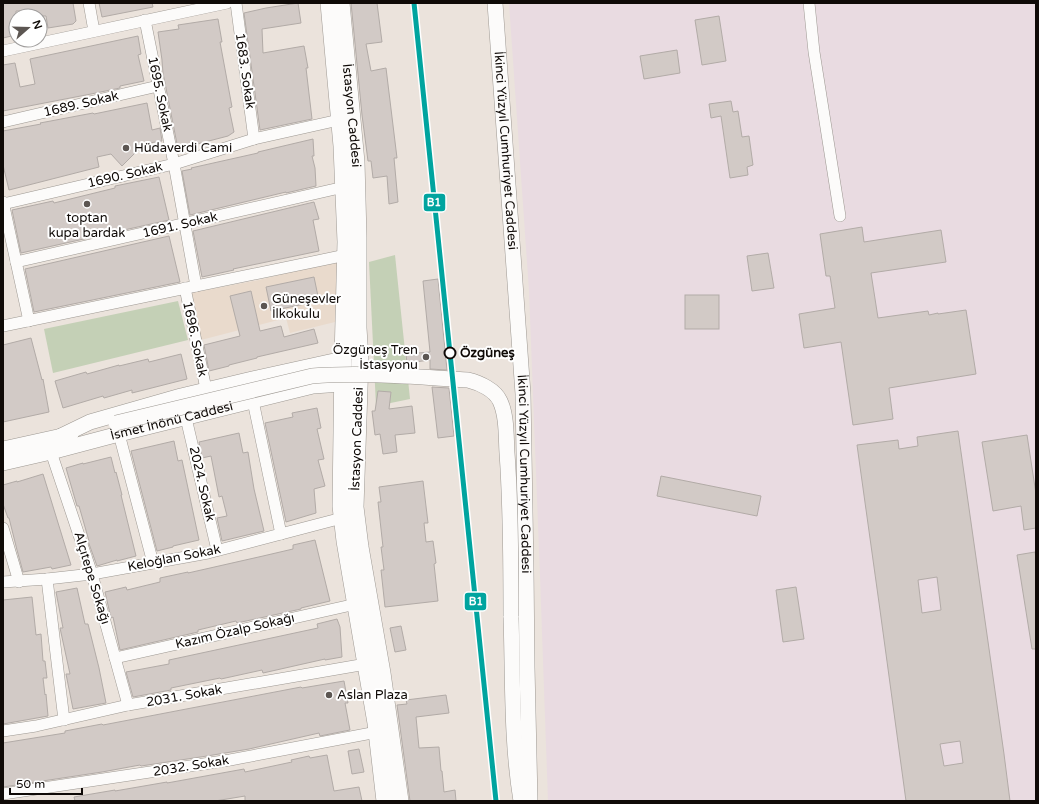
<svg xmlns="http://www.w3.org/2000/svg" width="1039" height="804" viewBox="0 0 1039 804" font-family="'Varela Round',sans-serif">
<rect width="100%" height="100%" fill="#ebe3dc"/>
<path fill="#e9dbe1" d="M509,3H1036V801H548L540,576L529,291Z"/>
<path fill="#e9dacc" d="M338,260L335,322L290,333L286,318L201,340L191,293L259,280Z"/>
<g fill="#c4d0b6">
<path d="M395,255L410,399L376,406L369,262Z"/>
<path d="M178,301L188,340L53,373L44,329Z"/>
</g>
<g fill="#d2cac6" stroke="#b2aba7" fill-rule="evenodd">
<path d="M3,3H73L76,21L73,24L48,28L46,16H21L20,11H16V35L3,38Z"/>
<path d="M99,3H152L153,7L102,17Z"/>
<path d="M298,3L301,23L262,29L263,53L304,46L308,68H306L312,119L260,130L244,13L266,8Z"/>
<path d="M351,3H377L382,42L366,44L371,71L386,68L397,158H394L398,202L389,204L387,176L373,178L371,161H368L362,115Z"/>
<path d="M719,16L726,61L702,65L695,20Z"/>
<path d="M218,19L222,42H220L232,107L229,108L234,132L228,136L178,149L163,73L162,61V60L158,32L179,29L178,25Z"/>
<path d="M138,36L141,54L138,55L144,81L120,86V88L91,94L3,111V65L15,63L20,87L35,84L30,59Z"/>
<path d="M677,50L680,73L644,79L640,56Z"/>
<path d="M731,101L733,112L738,111L742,137L749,136L753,165L747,167L748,175L730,178L721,116L711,118L709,104Z"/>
<path d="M147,103L152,130L160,128L162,141L149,143L150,147L142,153L138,150L122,166L111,154L97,157L99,167L9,190L3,165V131L41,124L40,123L93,113L94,114Z"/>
<path d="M313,139L314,156H312L315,168L316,186L286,193V192L190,215L182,171L192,169L191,168L258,153V152Z"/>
<path d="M159,177L169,220L21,253L12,210L53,201L54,203L115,188V186Z"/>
<path d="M314,202L319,219L313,220L319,251L233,269L234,270L202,277L193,231Z"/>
<path d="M862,227L864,242L941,230L946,262L871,273L878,318L928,311L929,315L938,313V314L966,310L976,374L889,388L893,419L853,425L841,342L804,348L799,314L835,308L830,276H826L820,234Z"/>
<path d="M169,236L180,282L34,312L25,269Z"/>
<path d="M768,253L774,288L752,291L747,256Z"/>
<path d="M314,277L319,301L271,311L266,287Z"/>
<path d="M438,279L447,370L430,369V360L407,363L406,354L430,352L423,281Z"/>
<path d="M251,291L260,331L281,326L284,337L314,329L318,343L257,357V358L229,365V366L209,371L204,345L240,336L230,296Z"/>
<rect x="685" y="295" width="34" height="34"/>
<path d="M31,338L42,380L43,379L49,412L3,422V345Z"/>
<path d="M181,354L187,379L132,393V390L104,398L103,396L63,408L55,381L86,372L87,374L119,365V366L148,359L149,362Z"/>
<path d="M432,387L449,388L454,436L438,438Z"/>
<path d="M378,391L391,392L389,409L412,406L415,433L395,435L397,452L383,454L380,434L375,435L372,411H375Z"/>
<path d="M317,408L321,428L317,429L324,459L318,460L325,486L314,489L316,513L286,522L265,423L293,417L292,413Z"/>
<path d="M958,431L1004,754L1010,801H906L880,610L857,445L898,440L899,449L918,446L917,437ZM937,577L941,610L922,613L918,580ZM960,741L963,763L944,766L940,744Z"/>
<path d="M239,433L243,453L248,452L254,489L264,531L222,541L217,518L227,516L222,496L219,497L211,456L202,458L199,442Z"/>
<path d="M1027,435L1036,494V528L1024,530L1021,506L993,511L982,442Z"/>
<path d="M174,441L178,461L182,460L199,540L173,546V547L157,551L131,451Z"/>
<path d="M111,457L115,473L116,472L122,495H121L136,556L117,561V560L97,566L88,541H89L79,506H77L66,468L83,463V464Z"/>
<path d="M43,474L71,565L52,569L51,567L23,572L17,550L9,518H8L3,504V485L17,481V482Z"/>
<path d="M661,476L761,496L757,516L657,496Z"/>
<path d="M423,481L428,523H424L426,542L433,541L436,563L434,564L438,601L385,607L381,570H384L381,547H383L378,502H381L379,487Z"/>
<path d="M315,540L330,601L301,608V609L237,623L236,621L198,630V632L120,650L113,617L111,618L105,592L126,587L127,590L160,582V578L188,572V573L263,556L293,549V545Z"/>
<path d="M1035,552L1036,558V649H1032L1017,555Z"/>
<path d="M796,587L804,639L783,642L776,590Z"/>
<path d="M77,588L85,624H88L99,668L106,703L73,709L66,674H70L60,628H63L56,592Z"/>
<path d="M32,597L36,635L41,634L43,661H45L47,678H43L45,695L46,694L48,716L3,724V600Z"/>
<path d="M337,619L340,627L342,657L325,660V659L263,673L262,670L221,679L220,678L171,688V690L133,697L126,672L169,664V660L318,628L317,624Z"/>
<path d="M401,626L406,650L395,652L390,628Z"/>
<path d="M344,681L348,703H345L350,730L320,736L319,733L249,749L207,756L141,766L140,765L102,772L3,787V743L65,733V731L102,724L103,725L301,687L302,688Z"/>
<path d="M446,695L449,713L416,717L419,748L439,747L441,771H442L444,792L455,790L456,801H410L397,705L407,704L406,700Z"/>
<path d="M359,749L364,772L352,774L348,751Z"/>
<path d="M327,755L334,791L359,787L362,801H245V796L215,801H75L74,797L115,790V791L167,782V783L244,769L245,772L292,762L291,760L309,756L310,758Z"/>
</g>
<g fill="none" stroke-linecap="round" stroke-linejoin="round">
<defs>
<g id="street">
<path d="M89,3L94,31"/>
<path d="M236,3L254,139"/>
<path d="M809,3L814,52L840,216"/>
<path d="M145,20L174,164L196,286"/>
<path d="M3,51L227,3"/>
<path d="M3,122L158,86"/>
<path d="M3,202L29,321"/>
<path d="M3,204L174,164L254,139L339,120"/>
<path d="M16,262L344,187"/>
<path d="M185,288L206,389"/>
<path d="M3,326L346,255"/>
<path d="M253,401L281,534"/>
<path d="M186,418L217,550"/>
<path d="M119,434L153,563"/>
<path d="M51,452L92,574L128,705"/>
<path d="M3,528L19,582"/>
<path d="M47,579L64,720"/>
<path d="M3,582L47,579L92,574L208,553L342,518"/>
<path d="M115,658L356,604"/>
<path d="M3,731L36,726L128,705L366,664"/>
<path d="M3,794L230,760L377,732"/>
</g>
<g id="secondary">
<path id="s1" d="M495,3L523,394L526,570L527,667L530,801"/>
<path d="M61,436L90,422L181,396L248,380L343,359"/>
<path d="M3,449L71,434"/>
<path id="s2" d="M3,463L51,452L119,434L313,386L342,384"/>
<path d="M511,616C513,677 511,740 521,801"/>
</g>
<g id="primary">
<path d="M329,3L342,146L346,242L343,359L341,506L345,541L376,723L385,801"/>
<path id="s3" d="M341,3L356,162L358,237V328L360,359L355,507L360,547L382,673L400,801"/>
</g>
</defs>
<use href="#street" stroke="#9d9892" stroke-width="12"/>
<use href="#secondary" stroke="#9d9892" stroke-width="16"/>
<use href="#primary" stroke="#9d9892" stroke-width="18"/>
<use href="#street" stroke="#fcfbfa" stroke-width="11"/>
<use href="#secondary" stroke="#fcfbfa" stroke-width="15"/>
<use href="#primary" stroke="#fcfbfa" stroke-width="17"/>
<defs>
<path id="secondary-bridge" d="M116,423L312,376C364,372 416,377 468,380C480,383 495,390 500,401C507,416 506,437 507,453C511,507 511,561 511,616"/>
</defs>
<use href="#secondary-bridge" stroke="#9d9892" stroke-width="16" stroke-linecap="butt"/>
<use href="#secondary-bridge" stroke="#fcfbfa" stroke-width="15"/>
<defs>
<path id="rail-1" d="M414,3L496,801"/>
</defs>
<use href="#rail-1" stroke="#fff" stroke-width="8"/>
<use href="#rail-1" stroke="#00a49f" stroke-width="5"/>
</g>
<g fill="#5c5652" stroke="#fff" stroke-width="1.5">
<circle cx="126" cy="148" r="4"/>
<circle cx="87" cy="204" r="4"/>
<circle cx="264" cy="306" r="4"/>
<circle cx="426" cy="357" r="4"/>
<circle cx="329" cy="695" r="4"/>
</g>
<circle fill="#fff" stroke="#0f0a07" stroke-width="2" cx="450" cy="353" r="5.5"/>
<g text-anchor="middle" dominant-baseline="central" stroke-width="4" stroke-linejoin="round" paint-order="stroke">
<g font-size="13" fill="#0f0a07" stroke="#fff">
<text transform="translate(245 71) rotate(82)">1683. Sokak</text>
<text transform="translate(160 94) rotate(78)">1695. Sokak</text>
<text transform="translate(81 104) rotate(-13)">1689. Sokak</text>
<text stroke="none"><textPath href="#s3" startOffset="113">İstasyon Caddesi</textPath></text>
<text stroke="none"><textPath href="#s1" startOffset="148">İkinci Yüzyıl Cumhuriyet Caddesi</textPath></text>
<text transform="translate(125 175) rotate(-13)">1690. Sokak</text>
<text transform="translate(180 225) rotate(-13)">1691. Sokak</text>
<text transform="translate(195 339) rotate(78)">1696. Sokak</text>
<text stroke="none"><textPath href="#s2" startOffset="174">İsmet İnönü Caddesi</textPath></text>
<text transform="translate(357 439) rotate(-88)">İstasyon Caddesi</text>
<text stroke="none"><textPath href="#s1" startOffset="472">İkinci Yüzyıl Cumhuriyet Caddesi</textPath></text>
<text transform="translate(202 484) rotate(77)">2024. Sokak</text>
<text transform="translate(174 558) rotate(-11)">Keloğlan Sokak</text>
<text transform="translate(92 578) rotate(73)">Alçıtepe Sokağı</text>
<text transform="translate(235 631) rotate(-13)">Kazım Özalp Sokağı</text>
<text transform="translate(184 696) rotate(-10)">2031. Sokak</text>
<text transform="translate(191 766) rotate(-9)">2032. Sokak</text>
</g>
<g font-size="13" fill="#0f0a07" stroke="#fff" text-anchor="start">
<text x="134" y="148">Hüdaverdi Cami</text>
<text x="87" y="218" text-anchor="middle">toptan<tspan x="87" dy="15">kupa bardak</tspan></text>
<text x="272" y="299">Güneşevler<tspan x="272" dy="15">İlkokulu</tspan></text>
<text x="418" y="350" text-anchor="end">Özgüneş Tren<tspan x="418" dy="15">İstasyonu</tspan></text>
<text x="337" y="695">Aslan Plaza</text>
</g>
<g font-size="13" font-weight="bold" fill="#0f0a07" stroke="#fff" text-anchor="start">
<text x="460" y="353">Özgüneş</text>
</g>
</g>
<g stroke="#fff" stroke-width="1.5">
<rect x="423" y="193" width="23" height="19" rx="4" fill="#00a49f"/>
<rect x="464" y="592" width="23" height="19" rx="4" fill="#00a49f"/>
</g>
<g font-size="11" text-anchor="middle" font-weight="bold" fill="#fff">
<text x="434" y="206">B1</text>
<text x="476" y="605">B1</text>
</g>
<rect width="1039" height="804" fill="none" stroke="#0f0a07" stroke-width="8"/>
<g transform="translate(28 28) rotate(70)"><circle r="19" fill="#ffffff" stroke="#9f9d9c"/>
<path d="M0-3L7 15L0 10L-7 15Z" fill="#5c5652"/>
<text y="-6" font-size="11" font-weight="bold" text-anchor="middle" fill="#0f0a07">N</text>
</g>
<path d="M10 788v6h72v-6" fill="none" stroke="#0f0a07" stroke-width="2"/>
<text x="16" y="788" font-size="12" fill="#0f0a07" stroke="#ffffff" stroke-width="3" paint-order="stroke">50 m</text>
</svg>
